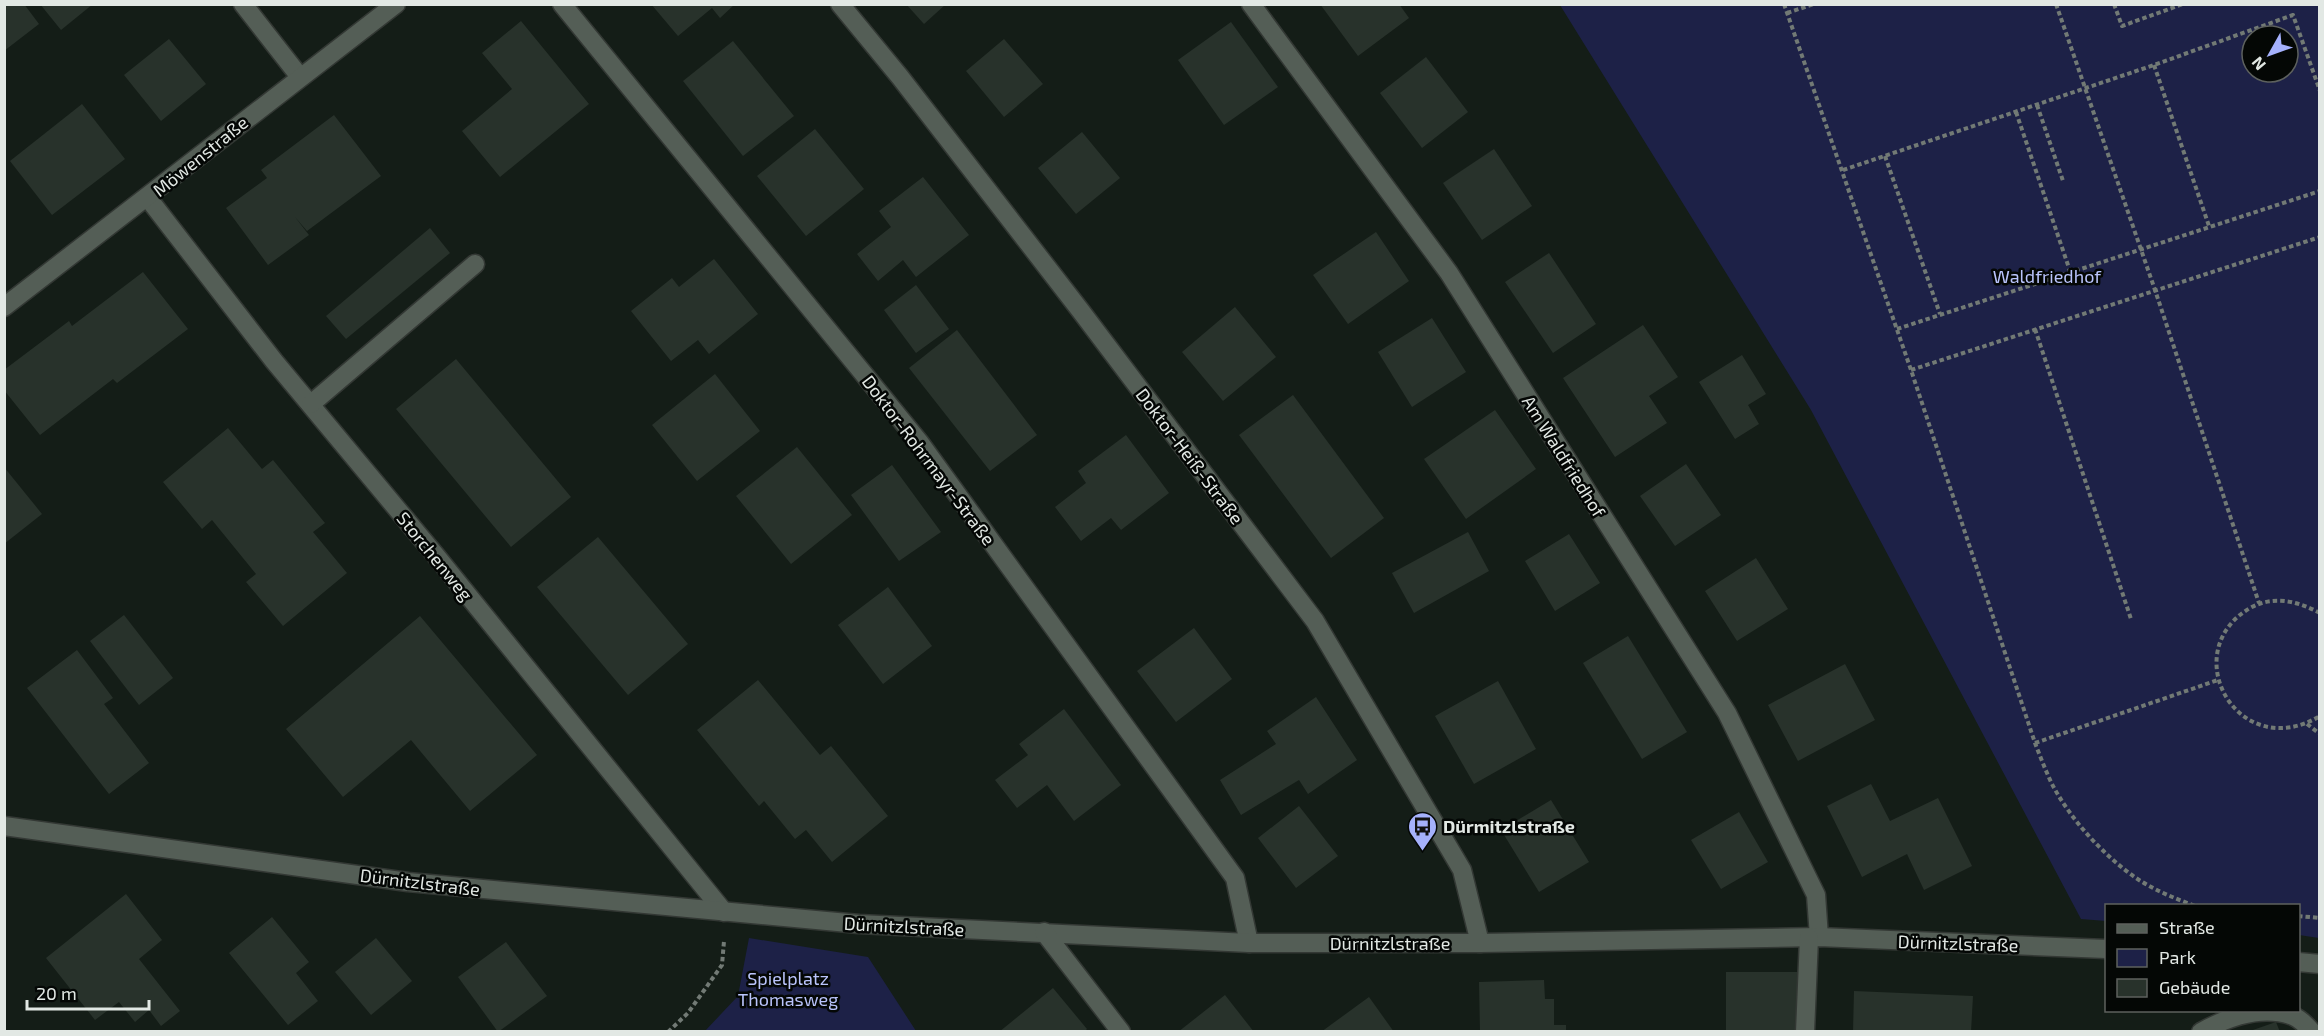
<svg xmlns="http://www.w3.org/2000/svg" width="2324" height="1036" viewBox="0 0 2324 1036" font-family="'Exo 2',sans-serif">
<rect width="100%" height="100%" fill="#141d17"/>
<g fill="#1d2147" fill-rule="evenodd">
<path d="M1560,5H2319V938L2299,935L2298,906H2106V921L2081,919L1811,410ZM2252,36H2288V72H2252Z"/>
<path d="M749,938L868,957L916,1031H705L738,996Z"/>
</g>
<g fill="#28322b">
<path d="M4,4H24L39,24L4,51Z"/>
<path d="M40,4H93L61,30Z"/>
<path d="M651,4H735L720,18L712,8L678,36Z"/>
<path d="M906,4H946L924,24Z"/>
<path d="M1320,4H1399L1409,18L1358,56Z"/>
<path d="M521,21L589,104L500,177L462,131L512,89L482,53Z"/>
<path d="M1231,22L1278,87L1224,125L1178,60Z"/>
<path d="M169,39L206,84L161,121L124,75Z"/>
<path d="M1004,39L1043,84L1004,117L966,71Z"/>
<path d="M733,41L794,116L743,156L683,81Z"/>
<path d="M1426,57L1468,112L1422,148L1380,93Z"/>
<path d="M82,104L125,159L52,215L10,161Z"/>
<path d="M334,115L381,176L307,231L295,217L309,235L268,265L226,208L267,178L261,170Z"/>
<path d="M815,129L864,189L806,236L757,176Z"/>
<path d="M1082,132L1120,178L1076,214L1038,168Z"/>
<path d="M1494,149L1532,206L1482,240L1443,183Z"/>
<path d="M923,177L969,235L916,277L903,260L878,281L857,254L891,227L879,211Z"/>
<path d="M430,228L450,253L346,339L326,316Z"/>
<path d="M1376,232L1409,281L1348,324L1313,275Z"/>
<path d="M1549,253L1596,324L1553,353L1505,282Z"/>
<path d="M714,259L758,314L709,354L698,340L671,361L631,311L672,278L679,287Z"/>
<path d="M143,272L188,329L117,383L113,379L40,435L4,390V370L69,321L72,326Z"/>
<path d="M916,285L949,329L916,353L884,310Z"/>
<path d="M1235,307L1276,357L1223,401L1182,352Z"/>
<path d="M1432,318L1466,372L1412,407L1378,352Z"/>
<path d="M1643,325L1678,377L1649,396L1667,423L1615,457L1563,378Z"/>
<path d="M957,330L1037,435L990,471L909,368Z"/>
<path d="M1742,355L1766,394L1748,405L1759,424L1735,439L1699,382Z"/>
<path d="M456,359L571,497L511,547L396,409Z"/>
<path d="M715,374L760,431L697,481L652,425Z"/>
<path d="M1293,395L1384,518L1331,558L1239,435Z"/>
<path d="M1495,410L1536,469L1466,519L1424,459Z"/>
<path d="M228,428L262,469L273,460L325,523L313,532L347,573L283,626L246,582L256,574L212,520L202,529L163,482Z"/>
<path d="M1126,435L1169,493L1121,530L1111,518L1081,541L1055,507L1086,483L1078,471Z"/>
<path d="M797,447L852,515L791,564L736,496Z"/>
<path d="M1686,464L1721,515L1675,546L1640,496Z"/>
<path d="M892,465L941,532L899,561L851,495Z"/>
<path d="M4,467L42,514L4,544Z"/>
<path d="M1468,532L1489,571L1414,613L1392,573Z"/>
<path d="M1569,534L1600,583L1555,611L1525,561Z"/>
<path d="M598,537L688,644L628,695L537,587Z"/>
<path d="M1756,558L1788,609L1737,641L1705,591Z"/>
<path d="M888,587L932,646L883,684L838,625Z"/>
<path d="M124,615L173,678L139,705L90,641Z"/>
<path d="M420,616L537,755L470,811L411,740L343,797L286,729Z"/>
<path d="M1194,628L1232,679L1176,722L1137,671Z"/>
<path d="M1628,636L1687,732L1642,759L1583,663Z"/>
<path d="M77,650L113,698L104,704L149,763L109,794L27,688Z"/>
<path d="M1845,664L1875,720L1798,761L1768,705Z"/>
<path d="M758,680L820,755L831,746L888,816L832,862L806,830L795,839L764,801L759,806L697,730Z"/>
<path d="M1498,681L1536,749L1474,784L1435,716Z"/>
<path d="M1316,697L1357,760L1308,794L1299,780L1241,815L1220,780L1276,744L1267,731Z"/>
<path d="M1064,709L1121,785L1074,821L1047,785L1017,808L995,780L1028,755L1019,744Z"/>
<path d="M1871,784L1890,821L1938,798L1972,866L1924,890L1907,854L1862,877L1827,806Z"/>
<path d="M1551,800L1589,862L1539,892L1501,830Z"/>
<path d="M1299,806L1338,856L1296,888L1258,838Z"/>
<path d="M1739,812L1768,862L1721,889L1691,840Z"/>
<path d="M126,894L162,940L139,959L180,1011L161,1026L149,1010L135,1022L119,1002L95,1020L46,958Z"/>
<path d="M272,917L309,962L296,973L318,1001L288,1025L229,953Z"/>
<path d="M376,938L412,981L371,1015L335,972Z"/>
<path d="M506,942L547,996L498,1032L458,977Z"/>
<path d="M1726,972H1801L1800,1032H1726Z"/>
<path d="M1544,980L1545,999H1554V1025H1566V1032H1480L1479,982Z"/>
<path d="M1053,988L1087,1029L1084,1032H999Z"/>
<path d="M1854,991L1973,996L1971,1032H1853Z"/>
<path d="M1225,995L1254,1032H1178Z"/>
<path d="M1369,997L1394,1032H1321Z"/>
<path d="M2276,1022L2280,1032H2250V1031Z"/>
</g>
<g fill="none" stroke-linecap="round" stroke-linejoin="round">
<defs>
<g id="minor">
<path d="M243,4L300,77"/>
<path d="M562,4L920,443L1235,878L1249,943"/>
<path d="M840,4L900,77L1080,310L1315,621L1462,870L1480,943"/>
<path d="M1251,4L1449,273L1727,713L1816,895L1819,937"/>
<path d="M148,198L274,361L437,557L724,912"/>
<path d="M4,307L396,4"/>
<path d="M311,404L475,264"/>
<path d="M4,826L408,882L859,924L1249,943H1480L1819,937L2106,949"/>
<path d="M1044,932L1121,1032"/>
<path d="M2298,962L2320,964"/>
<path d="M1805,1032L1809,938"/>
<path d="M2201,1032C2228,1017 2263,1005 2293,1016C2300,1019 2307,1026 2312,1032"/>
</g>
</defs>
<use href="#minor" stroke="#333834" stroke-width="21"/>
<g stroke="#727a75" stroke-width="4" stroke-dasharray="4.5 3" stroke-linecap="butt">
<path d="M1784,4L1911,370L2035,743C2040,756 2045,769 2051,782C2069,818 2103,855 2136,878C2154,890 2174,898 2195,906"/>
<path d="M2056,4L2155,290L2259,603"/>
<path d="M2114,4L2122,26L2183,4"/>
<path d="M1787,13L1814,4"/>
<path d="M2154,65L2209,226"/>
<path d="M2037,105L2063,181"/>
<path d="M2016,112L2070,271"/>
<path d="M1885,156L1940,314"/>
<path d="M1843,170L2154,65L2293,15L2320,91"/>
<path d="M1897,329L2320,191"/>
<path d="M2035,329L2131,619"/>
<path d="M1911,370L2320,237"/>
<path d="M2320,613C2297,601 2274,595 2250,608C2175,652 2238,765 2320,716"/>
<path d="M2307,724L2320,734"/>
<path d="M2035,743L2218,680"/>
<path d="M2298,916L2320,918"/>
<path d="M668,1032L688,1013L722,965L724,941"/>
</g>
<use href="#minor" stroke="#545e56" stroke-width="18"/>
</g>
<defs>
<symbol id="bus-pin" viewBox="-11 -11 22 30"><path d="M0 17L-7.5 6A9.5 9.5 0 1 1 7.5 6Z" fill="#a5b1fc" stroke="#040705"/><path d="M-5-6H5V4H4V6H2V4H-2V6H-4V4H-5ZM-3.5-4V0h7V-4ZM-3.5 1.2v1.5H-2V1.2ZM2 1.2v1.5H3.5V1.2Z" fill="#111"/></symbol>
</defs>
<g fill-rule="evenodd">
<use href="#bus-pin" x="1406" y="810" width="33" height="45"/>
</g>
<g text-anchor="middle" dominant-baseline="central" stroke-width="5" stroke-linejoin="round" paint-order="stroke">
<g font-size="18" fill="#e2e8e4" stroke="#040705">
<text transform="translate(200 156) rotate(-39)">Möwenstraße</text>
<text transform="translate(1190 456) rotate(53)">Doktor-Heiß-Straße</text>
<text transform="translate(1564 456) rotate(58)">Am Waldfriedhof</text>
<text transform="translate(929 460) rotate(53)">Doktor-Rohrmayr-Straße</text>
<text transform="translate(435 556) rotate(51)">Storchenweg</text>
<text transform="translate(420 882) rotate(7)">Dürnitzlstraße</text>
<text transform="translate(904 926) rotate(3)">Dürnitzlstraße</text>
<text x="1390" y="943">Dürnitzlstraße</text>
<text transform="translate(1958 943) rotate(2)">Dürnitzlstraße</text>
</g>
<g font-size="18" fill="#bac4fc" stroke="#040705">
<text x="2047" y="276">Waldfriedhof</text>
<text x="788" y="978">Spielplatz<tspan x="788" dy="21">Thomasweg</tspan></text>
</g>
<g font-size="18" font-weight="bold" fill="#e2e8e4" stroke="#040705" text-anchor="start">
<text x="1443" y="826">Dürmitzlstraße</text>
</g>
</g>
<rect width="2324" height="1036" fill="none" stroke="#e2e8e4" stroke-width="12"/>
<rect x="2105" y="904" width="195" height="108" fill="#040705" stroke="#5d615e" stroke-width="1.5"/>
<rect x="2117" y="924" width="30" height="9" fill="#545e56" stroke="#5d615e" stroke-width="1.5"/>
<text x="2159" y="934" font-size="18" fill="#e2e8e4">Straße</text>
<rect x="2117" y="949" width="30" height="18" fill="#1d2147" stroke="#5d615e" stroke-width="1.5"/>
<text x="2159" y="964" font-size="18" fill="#e2e8e4">Park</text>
<rect x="2117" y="979" width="30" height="18" fill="#28322b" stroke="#5d615e" stroke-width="1.5"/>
<text x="2159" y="994" font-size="18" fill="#e2e8e4">Gebäude</text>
<g transform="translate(2270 54) rotate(230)"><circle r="28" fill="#040705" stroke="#5d615e" stroke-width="1.5"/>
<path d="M0-4.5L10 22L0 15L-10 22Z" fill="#a5b1fc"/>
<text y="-9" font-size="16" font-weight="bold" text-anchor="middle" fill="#e2e8e4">N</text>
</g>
<path d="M27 1000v9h122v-9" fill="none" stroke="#e2e8e4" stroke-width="3"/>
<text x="36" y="1000" font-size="18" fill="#e2e8e4" stroke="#040705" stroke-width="4.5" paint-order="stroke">20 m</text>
</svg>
